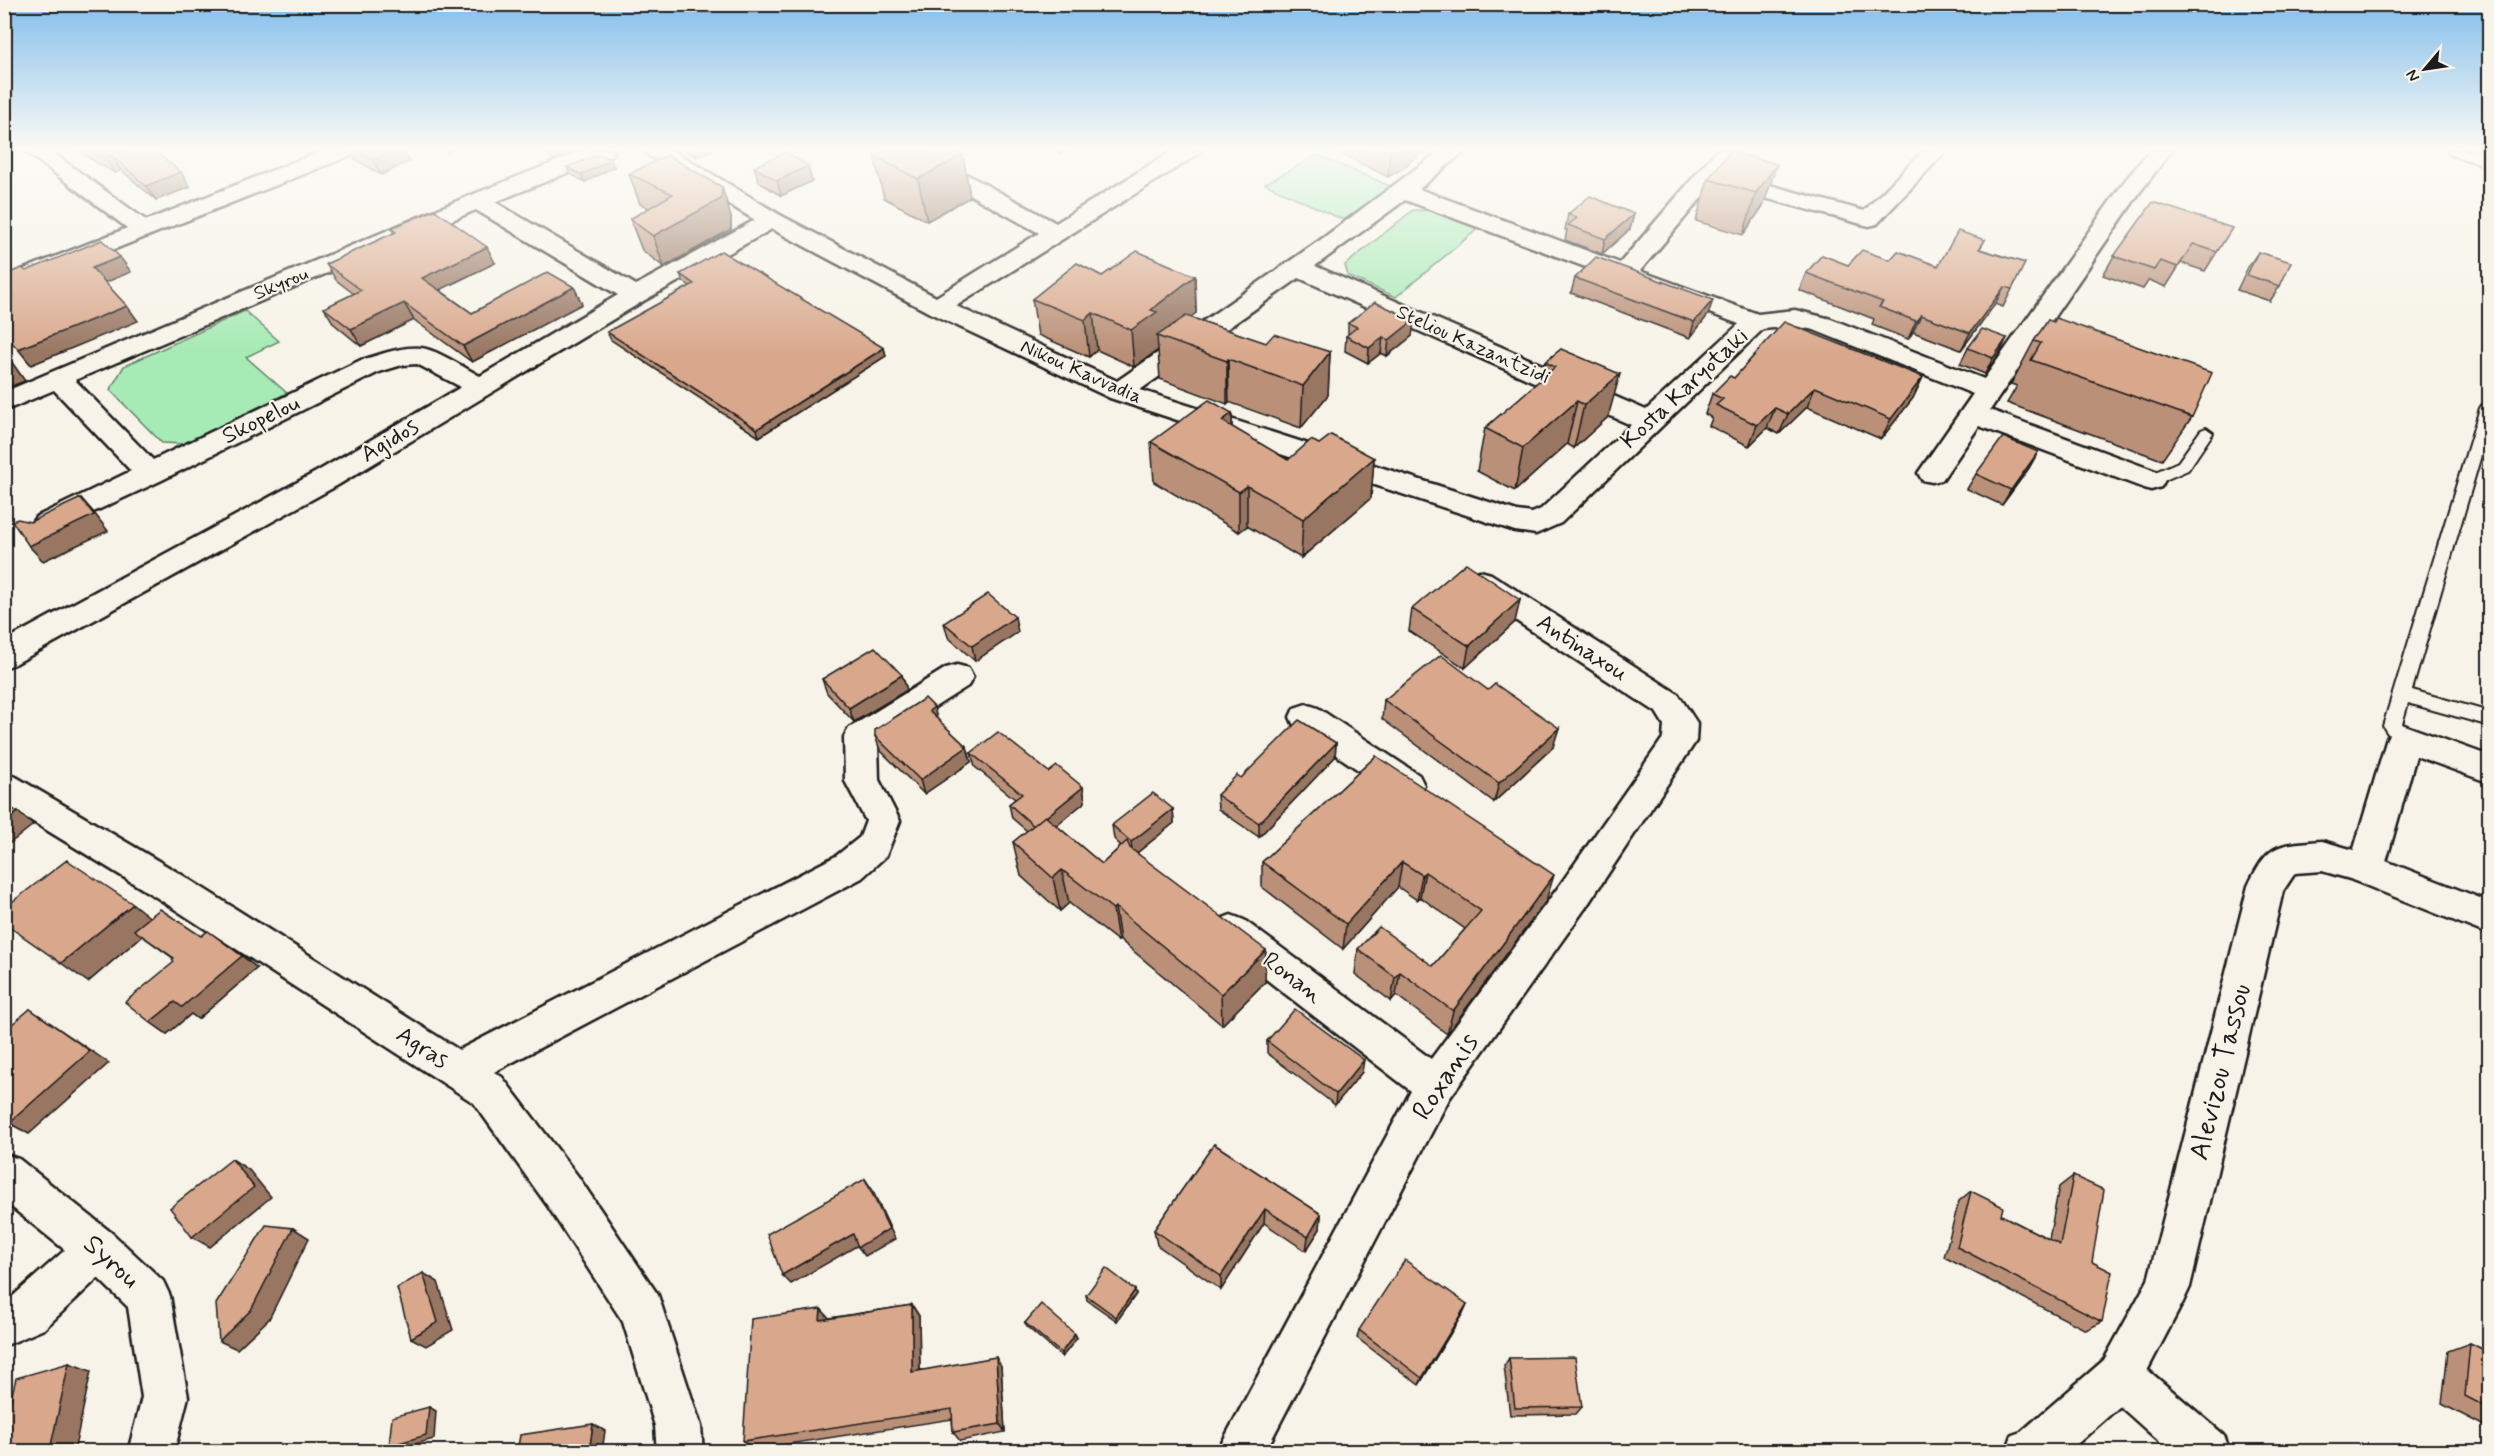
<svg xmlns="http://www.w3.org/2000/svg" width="2494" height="1456" viewBox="0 0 2494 1456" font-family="Mynerve,sans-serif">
<rect width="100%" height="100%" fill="#f7f3e8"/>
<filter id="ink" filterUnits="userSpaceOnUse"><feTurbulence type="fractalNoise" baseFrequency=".0167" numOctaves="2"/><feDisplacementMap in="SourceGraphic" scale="12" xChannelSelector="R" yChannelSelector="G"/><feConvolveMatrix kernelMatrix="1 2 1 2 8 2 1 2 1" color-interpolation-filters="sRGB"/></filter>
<g filter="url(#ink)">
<g fill="#a6eab5" stroke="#618368" stroke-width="1.5">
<path d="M1317,155L1397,189L1350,223L1265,184Z"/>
<path d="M1413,210L1435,211L1480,227L1396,297L1348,276L1345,265Z"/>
<path d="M245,311L279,341L246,357L287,393L183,444L162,443L110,390L124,366Z"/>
</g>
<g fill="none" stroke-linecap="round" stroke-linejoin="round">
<defs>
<g id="service">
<path d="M2490,404V425L2412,690L2490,712V726L2408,703L2402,724L2413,738L2410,743C2398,747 2389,737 2383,726L2480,408L2482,405Z"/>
<path d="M2206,428L2213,433L2188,470L2156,484H2146L2143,480L2146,476L2178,462L2201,430Z"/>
</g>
<g id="minor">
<path d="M24,150H49L151,224L155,229L151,234L143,236L135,234Z"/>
<path d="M585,150H615L612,155L495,202L636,285L755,220L648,155L645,150H672L780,215L936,297L1039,233L898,155L895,150H922L1056,223L1174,150H1200L1197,155L956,306L1117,381L1323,238L1441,150H1466L1419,189L1620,263L1717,150H1740L1722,172L1864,211L1924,150H1947L1877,224L1869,226L1713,184L1640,271L1758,314L1795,310L1831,319L1984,379L2124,182L2150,150H2172L2140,192L1990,410L2161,473L2165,480L2161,487L2151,490L2141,487L1979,426L1942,480L1932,482L1922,480L1918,473L1973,394L1814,330L1795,326L1763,329L1561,523L1536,534L1515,531L1110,398L928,312L772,229L645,300L338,485L15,664L4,668V641L318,471L461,387L417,364L402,365L379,372L160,481L46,534L36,531L31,524L36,517L131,471L54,390L4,411V392L469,196ZM1405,200L1739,324L1646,410L1315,266ZM476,210L618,295L480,376C464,368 438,350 421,348C400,346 380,355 361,360L153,460L75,380ZM1299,278L1631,425L1541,509L1532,513L1517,511L1140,390Z"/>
<path d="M2448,150L2490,152V166L2451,155Z"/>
<path d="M1480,571L1491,574L1678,694L1697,723L1696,741L1586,907L1449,1099L1265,1452H1217L1411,1091L1218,942L1213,931L1218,920L1231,915L1244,920L1431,1059L1560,885L1663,738L1664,725L1656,712L1469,590L1465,582L1469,574Z"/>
<path d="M957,665L968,668L973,677L968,686L878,743L879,780L900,821L886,856L862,878L494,1072L502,1077L577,1175L658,1295L701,1426L703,1452H657L655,1426L623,1322L547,1205L474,1103L156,897L4,804V773L16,777L182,875L459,1050L836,856L860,837L866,821L845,781L844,737L849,728L946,668Z"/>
<path d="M1306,704L1318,708L1419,775L1424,785L1419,795L1407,799L1395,795L1294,726L1290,717L1294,708Z"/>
<path d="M2404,725L2490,756V783L2416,756L2384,869L2379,880L2366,884L2353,880L2348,869L2387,738L2392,729Z"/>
<path d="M4,1154L19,1159L113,1234L163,1281L170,1296L188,1397L174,1452H128L142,1397L128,1307L98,1278L44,1329L4,1346V1301L12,1297L65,1250L4,1201Z"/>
<path d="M2120,1353L2136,1360L2224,1435L2230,1452H2171L2104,1392L2097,1376L2104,1360Z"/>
</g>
<g id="tertiary">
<path d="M324,150H355L352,155L4,293V277Z"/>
<path d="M2322,841L2368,854L2490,902V935L2350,879L2322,871L2295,873L2283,891L2190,1287L2183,1302L2136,1392L2068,1452H2006L2012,1435L2021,1432L2104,1360L2148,1280L2248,886C2269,842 2277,845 2322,841Z"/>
</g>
</defs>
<use href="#service" stroke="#1c1c1c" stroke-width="4"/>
<use href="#minor" stroke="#1c1c1c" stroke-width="5"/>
<use href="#tertiary" stroke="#1c1c1c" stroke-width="5"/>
<use href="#service" fill="#f7f3e8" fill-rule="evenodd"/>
<use href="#minor" fill="#f7f3e8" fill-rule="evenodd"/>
<use href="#tertiary" fill="#f7f3e8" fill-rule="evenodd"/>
</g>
<g fill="#bb9078" stroke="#1c1c1c" stroke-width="1.5">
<path d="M77,150H153L190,187L156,200L121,170L115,173L89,158Z"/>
<path d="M350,150H404L410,161L381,175L355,159Z"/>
<path d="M545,150H579L553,160Z"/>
<path d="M685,150H712L696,157Z"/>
<path d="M1054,150H1069L1061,154Z"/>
<path d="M1334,150H1424L1403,168L1388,177Z"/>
<path d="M963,155L970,197L927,221L884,198L874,156Z"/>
<path d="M611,160L614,167L585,182L570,174L567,167Z"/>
<path d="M1777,164L1763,206L1743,235L1696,221L1708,179Z"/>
<path d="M754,167L812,181L781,196L759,182Z"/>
<path d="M629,174L731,217V229L664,267L642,250L630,219L649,208L640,204Z"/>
<path d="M1568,214H1634L1630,229L1602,254L1565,240L1567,230H1565Z"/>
<path d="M391,228L495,263L440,290L472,313L574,287L582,304L472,362L414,320L361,346L334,324L324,308L354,294L336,280L326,264L394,233Z"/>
<path d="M2232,228L2205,271L2181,263L2166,287L2149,280L2143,289L2103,275L2114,256Z"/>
<path d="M1985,240L1980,249L2025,263L2003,307L1995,304L1961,350L1913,332L1908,339L1872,325L1874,319L1799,290L1806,273L1848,265L1890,260L1938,266Z"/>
<path d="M2258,252L2280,286L2270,301L2237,290L2248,267Z"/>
<path d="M680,274L884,348L886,356L759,437L611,340L607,332L690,286L683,281Z"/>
<path d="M1102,276H1195L1196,313L1190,317L1266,343L1330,352L1328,395L1301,428L1229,402L1227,404L1160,379L1158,350L1134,367L1097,350L1089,357L1038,335L1032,299Z"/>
<path d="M1575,278L1708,315L1690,338L1571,293Z"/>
<path d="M1414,320L1412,336L1387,356L1381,353L1368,363L1345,351L1346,336L1348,335V323Z"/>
<path d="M2048,320L2192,417L2162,460L2007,403L2017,386L2011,384L2034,341Z"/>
<path d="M2007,338L1999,354L1985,374L1960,364L1968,348Z"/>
<path d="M1561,349L1608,417L1574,448L1567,444L1515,491L1477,471L1485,428L1542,379L1545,362Z"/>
<path d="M1923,377L1913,398L1881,439L1807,407L1779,434L1767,428L1749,446L1709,426L1712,418L1705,414L1712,394L1734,378Z"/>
<path d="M1232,413V427L1288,460L1319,444L1374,458L1371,498L1301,558L1247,526L1239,532L1154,482L1151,442Z"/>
<path d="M2038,452L2029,468L2002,505L1967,489L1976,474Z"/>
<path d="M1412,609L1515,622L1465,668L1409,631Z"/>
<path d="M944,623L1018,632L975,661L948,637Z"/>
<path d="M902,675L907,690L854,722L827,693L822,679Z"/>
<path d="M1384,700L1553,747L1494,802L1382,719Z"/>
<path d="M937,719L967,747L971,762L924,794L880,750L875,736Z"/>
<path d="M1336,743L1335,757L1259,837L1218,809L1217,795L1241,778Z"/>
<path d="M971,753L1049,772L1083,787L1085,802L1056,825L1102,864L1121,846L1114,839L1112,825L1173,809L1174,823L1137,853L1265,982L1222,1025L1120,940L1118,941L1069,903L1060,911L1021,876L1013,842L1027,831L1012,818L1009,804L1015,799L975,767Z"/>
<path d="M1376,756L1546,901L1447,1034L1396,995L1391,1001L1355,974L1358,949L1433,966L1465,929L1420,897L1417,900L1398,887L1343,949L1262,887V862Z"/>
<path d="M150,917L201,936L242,956L257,968L198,1019L191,1014L167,1034L150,1022L174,962V959L142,936L88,982Z"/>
<path d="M1267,1041L1362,1072L1335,1105L1267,1053Z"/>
<path d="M1214,1144L1321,1214L1320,1229L1306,1251L1264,1223L1221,1290L1157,1245L1154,1230Z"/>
<path d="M2073,1176L2092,1262L2102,1322L2086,1330L1944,1257L1959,1201L1971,1191L2001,1215L2049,1239L2059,1187Z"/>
<path d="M1135,1290L1136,1294L1117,1321L1087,1300L1086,1295Z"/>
<path d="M1467,1304L1463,1313L1419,1385L1357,1338L1359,1330Z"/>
<path d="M912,1305L919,1316L920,1370L1001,1366L1005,1432L960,1441L953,1432L952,1419L755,1449L743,1441L821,1309L829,1318Z"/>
<path d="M1025,1323L1075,1334L1077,1338L1062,1357L1027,1327Z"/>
<path d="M2470,1343L2490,1353V1429L2442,1404L2448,1351Z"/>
<path d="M1509,1358L1582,1407L1576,1414L1510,1415L1504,1366Z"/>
</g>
<g fill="#987662" stroke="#1c1c1c" stroke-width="1.5">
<path d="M395,150H404L410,161L381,175L373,160Z"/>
<path d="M445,150H455L447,154Z"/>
<path d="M548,150H579L553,160Z"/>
<path d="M694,150H712L696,157Z"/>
<path d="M1061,150H1069L1061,154Z"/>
<path d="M1390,150H1424L1403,168L1388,177Z"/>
<path d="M111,155L121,170L115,173L105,158Z"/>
<path d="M963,155L970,197L927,221L918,179Z"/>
<path d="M611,160L614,167L585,182L581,175Z"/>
<path d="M1777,164L1763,206L1743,235L1756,193Z"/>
<path d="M808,166L812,181L781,196L777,181Z"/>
<path d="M181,172L190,187L156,200L146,186Z"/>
<path d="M722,187L731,217V229L664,267L653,236Z"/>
<path d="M1634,214L1630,229L1602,254L1605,239Z"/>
<path d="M487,247L495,263L431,294L422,278Z"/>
<path d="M120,257L131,272L104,283L92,268Z"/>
<path d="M4,263L11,272L4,275Z"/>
<path d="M1195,276L1196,313L1164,338L1157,336L1158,350L1134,367L1131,330L1151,310Z"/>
<path d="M574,287L582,304L472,362L463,346Z"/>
<path d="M2004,287L1995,304L1961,350L1970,333Z"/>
<path d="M1713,300L1708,315L1690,338L1694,322Z"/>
<path d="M404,303L414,320L361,346L351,329Z"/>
<path d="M127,306L138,321L31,365L18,349Z"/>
<path d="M1093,313L1097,350L1089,357L1085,320Z"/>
<path d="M1921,315L1913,332L1908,339L1916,321Z"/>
<path d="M1414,320L1412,336L1387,356L1389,340Z"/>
<path d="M1383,337L1381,353L1368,363L1369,348Z"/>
<path d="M2007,338L1999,354L1985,374L1993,358Z"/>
<path d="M884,348L886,356L759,437L757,429Z"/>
<path d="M4,351L25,381L4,389Z"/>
<path d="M1330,352L1328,395L1301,428L1303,386Z"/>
<path d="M1228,359L1229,402L1227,404V361Z"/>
<path d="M1620,374L1608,417L1574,448L1584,405Z"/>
<path d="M1923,377L1913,398L1881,439L1891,419Z"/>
<path d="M1815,387L1807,407L1779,434L1788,414Z"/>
<path d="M1577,401L1567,444L1515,491L1523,448Z"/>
<path d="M1775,408L1767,428L1749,446L1757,425Z"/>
<path d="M1232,413V454L1222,421Z"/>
<path d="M2038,452L2029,468L2002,505L2011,490Z"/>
<path d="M1374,458L1371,498L1301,558L1303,519Z"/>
<path d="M1247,486V526L1239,532V492Z"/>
<path d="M81,498L95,514L108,531L43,561L29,546Z"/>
<path d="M1520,600L1515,622L1465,668L1469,646Z"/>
<path d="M1015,617L1018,632L975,661L972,646Z"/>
<path d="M902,675L907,690L854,722L849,708Z"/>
<path d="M934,707L938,722L929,711Z"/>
<path d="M1559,728L1553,747L1494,802L1499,783Z"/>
<path d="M1336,743L1335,757L1259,837V823Z"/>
<path d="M967,747L971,762L924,794L920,780Z"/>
<path d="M1083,787L1085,802L1038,840L1035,826Z"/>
<path d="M1173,809L1174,823L1133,856L1131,842Z"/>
<path d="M18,812L33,825L4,848V822Z"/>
<path d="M1402,862L1398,887L1343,949L1346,924Z"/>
<path d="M1062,870L1069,903L1060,911L1053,878Z"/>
<path d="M1425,872L1420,897L1417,900L1422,875Z"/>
<path d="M1554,875L1546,901L1447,1034L1453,1011Z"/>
<path d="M133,904L157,923L88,982L61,963Z"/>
<path d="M1115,907L1120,940L1118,941L1113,909Z"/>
<path d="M1266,950L1265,982L1222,1025L1221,994Z"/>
<path d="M242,956L257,968L198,1019L191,1014L167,1034L150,1022L175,1002Z"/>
<path d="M1400,972L1396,995L1391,1001L1395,977Z"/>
<path d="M30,1009L109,1063L29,1134L9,1123Z"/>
<path d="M1364,1060L1362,1072L1335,1105L1336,1094Z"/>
<path d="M232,1159L249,1170L271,1197L210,1247L192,1237Z"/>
<path d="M865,1179L872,1189L895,1239L865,1256L858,1247Z"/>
<path d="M1265,1209L1264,1223L1221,1290V1276Z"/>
<path d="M1321,1214L1320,1229L1306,1251L1308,1237Z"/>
<path d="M293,1228L309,1238L269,1319L237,1349L219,1341Z"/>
<path d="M853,1234L860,1244L791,1284L782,1275Z"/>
<path d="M423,1273L438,1282L453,1330L426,1346L411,1338Z"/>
<path d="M1135,1290L1136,1294L1117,1321L1116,1317Z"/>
<path d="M1467,1304L1463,1313L1419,1385L1422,1378Z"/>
<path d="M912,1305L919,1316L920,1381L912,1372Z"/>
<path d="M821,1309L830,1319L820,1320Z"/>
<path d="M1075,1334L1077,1338L1062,1357L1061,1353Z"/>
<path d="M996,1357L1001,1366L1005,1432L1000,1424Z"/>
<path d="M69,1363L91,1371L74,1452H45Z"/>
<path d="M429,1407L436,1411L434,1439L397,1449L389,1446Z"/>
<path d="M593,1424L605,1431L602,1452H589Z"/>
</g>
<g fill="#d9a88c" stroke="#1c1c1c" stroke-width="1.5">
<path d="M90,150H153L181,172L146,186L111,155L105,158Z"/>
<path d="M357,150H395L373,160Z"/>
<path d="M887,150H952L963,155L918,179L874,156Z"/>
<path d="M1730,151L1777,164L1756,193L1708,179Z"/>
<path d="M786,152L808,166L777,181L754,167Z"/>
<path d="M600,154L611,160L581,175L567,167Z"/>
<path d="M667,155L722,187L721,199L653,236L630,219L673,194L629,174Z"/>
<path d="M1590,196L1634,214L1605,239L1568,225L1577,218L1568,214Z"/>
<path d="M2153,202L2232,228L2217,252L2193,244L2178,267L2160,261L2154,270L2114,256Z"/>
<path d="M435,210L487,247L422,278L472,313L548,272L574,287L463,346L404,303L351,329L324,308L361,290L326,264L396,232L391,228Z"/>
<path d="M1958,231L1985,240L1979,249L2025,263L2012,289L2004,287L1970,333L1921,315L1916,321L1879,307L1883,302L1806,273L1822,255L1848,265L1862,250L1890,260L1898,251L1938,266Z"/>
<path d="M102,240L120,257L92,268L127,306L18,349L4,334V275L22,268L26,271Z"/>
<path d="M721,251L884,348L757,429L607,332L694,284L680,274Z"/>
<path d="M1137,251L1195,276L1151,310L1157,312L1131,330L1093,313L1085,320L1032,299L1077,263L1102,276Z"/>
<path d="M2258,252L2291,262L2280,286L2247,275Z"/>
<path d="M1596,257L1713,300L1694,322L1575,278Z"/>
<path d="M1375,302L1414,320L1389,340L1383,337L1369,348L1346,336L1357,327L1348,323Z"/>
<path d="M1186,316L1266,343L1274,334L1330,352L1303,386L1228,359L1227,361L1157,336Z"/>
<path d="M2056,318L2212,373L2192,417L2031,360L2041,343L2034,341L2048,320L2054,322Z"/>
<path d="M1784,322L1923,377L1891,419L1815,387L1788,414L1775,408L1757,425L1716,405L1723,399L1712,394L1730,376L1734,378Z"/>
<path d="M1982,329L2007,338L1993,358L1968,348Z"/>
<path d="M1561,349L1620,374L1584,405L1577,401L1523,448L1485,428L1555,367L1545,362Z"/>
<path d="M4,355L11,365L4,368Z"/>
<path d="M1209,400L1232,413L1222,421L1288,460L1311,440L1319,444L1331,435L1374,458L1303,519L1247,486L1239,492L1151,442Z"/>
<path d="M2003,437L2038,452L2011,490L1976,474Z"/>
<path d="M81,498L94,515L29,546L12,521L18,519L30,522Z"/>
<path d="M1466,563L1520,600L1469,646L1412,609Z"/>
<path d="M988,594L1015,617L972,646L944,623Z"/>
<path d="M875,647L902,675L849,708L822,679Z"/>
<path d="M1441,655L1488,690L1495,684L1559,728L1499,783L1384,700Z"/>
<path d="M925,698L934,707L929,711L967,747L920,780L875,736V730Z"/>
<path d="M1299,720L1336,743L1259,823L1217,795L1237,775L1241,778Z"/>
<path d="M998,732L1049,772L1057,766L1083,787L1046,817L1045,816L1034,826L1009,804L1022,794L971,753Z"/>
<path d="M1376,756L1554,875L1453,1011L1400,972L1395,977L1358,949L1379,927L1433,966L1481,911L1425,872L1422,875L1402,862L1346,924L1262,862Z"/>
<path d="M1153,793L1173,809L1131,842L1112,825Z"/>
<path d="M4,804L18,812L4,822Z"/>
<path d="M1045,816L1102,864L1127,841L1130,848L1266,950L1221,994L1115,907L1113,909L1062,870L1053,878L1013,842Z"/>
<path d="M67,860L133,904L61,963L4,923V908Z"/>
<path d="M160,909L201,936L208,931L242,956L182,1007L175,1002L150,1022L125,1002L174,962L172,960L174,958L134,930Z"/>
<path d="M30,1009L90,1051L9,1123L4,1120V1031Z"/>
<path d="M1295,1009L1364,1060L1336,1094L1267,1041Z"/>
<path d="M1214,1144L1321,1214L1308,1237L1265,1209L1221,1276L1154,1230Z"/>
<path d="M232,1159L254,1187L192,1237L170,1208Z"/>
<path d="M2073,1176L2104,1190L2092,1262L2112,1272L2102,1322L1957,1247L1971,1191L2003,1207L2001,1215L2060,1245Z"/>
<path d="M865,1179L889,1229L858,1247L853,1234L782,1275L767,1234Z"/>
<path d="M266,1225L293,1228L251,1310L219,1341L216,1304Z"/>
<path d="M1405,1260L1467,1304L1422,1378L1359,1330Z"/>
<path d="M1106,1268L1135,1290L1116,1317L1086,1295Z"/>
<path d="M423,1273L438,1322L411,1338L397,1288Z"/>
<path d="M1041,1304L1075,1334L1061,1353L1025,1323Z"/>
<path d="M912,1305V1372L996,1357L1000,1424L953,1432L952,1409L743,1441L751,1319L821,1309L820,1320Z"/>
<path d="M2470,1343L2490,1353V1409L2465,1396Z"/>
<path d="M1575,1357L1582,1407L1515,1408L1509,1358Z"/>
<path d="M69,1363L50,1450L45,1452H4V1427L16,1378Z"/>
<path d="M429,1407L426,1435L389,1446L392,1417Z"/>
<path d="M593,1424L589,1452H517L520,1435Z"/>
</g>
</g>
<linearGradient id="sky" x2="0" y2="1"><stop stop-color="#85bfec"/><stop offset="0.42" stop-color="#fbfaf5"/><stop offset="1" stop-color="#fbfaf5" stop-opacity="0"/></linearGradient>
<rect width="2494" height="354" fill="url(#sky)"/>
<g text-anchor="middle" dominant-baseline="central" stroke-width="4.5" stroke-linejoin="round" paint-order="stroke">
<g font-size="20" fill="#1c1c1c" stroke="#f7f3e8">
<text transform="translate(281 284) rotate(-23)">Skyrou</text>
<text transform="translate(1473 345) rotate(24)">Steliou Kazantzidi</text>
<text transform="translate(1081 372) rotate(24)">Nikou Kavvadia</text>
</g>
<g font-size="24" fill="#1c1c1c" stroke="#f7f3e8">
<text transform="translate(1685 389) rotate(-43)">Kosta Karyotaki</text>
<text transform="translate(261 420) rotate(-26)">Skopelou</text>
<text transform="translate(390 441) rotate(-31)">Agidos</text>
<text transform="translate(1582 648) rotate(33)">Antinaxou</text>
<text transform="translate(1292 978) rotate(37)">Ronan</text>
<text transform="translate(422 1048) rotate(33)">Agras</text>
</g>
<g font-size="28" fill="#1c1c1c" stroke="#f7f3e8">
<text transform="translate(2221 1072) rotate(-76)">Alevizou Tassou</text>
<text transform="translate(1446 1077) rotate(-57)">Roxanis</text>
<text transform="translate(111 1262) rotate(42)">Syrou</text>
</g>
</g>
<rect width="2494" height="1456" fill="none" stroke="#f7f3e8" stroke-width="24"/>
<rect x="12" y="12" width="2470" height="1432" fill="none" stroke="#1c1c1c" stroke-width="2" filter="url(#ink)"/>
<g transform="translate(2425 69) rotate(241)" stroke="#f7f3e8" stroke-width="4.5" paint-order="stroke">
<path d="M0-4.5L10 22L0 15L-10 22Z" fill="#1c1c1c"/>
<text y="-9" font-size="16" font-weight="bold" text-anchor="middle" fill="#1c1c1c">N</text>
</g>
</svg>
